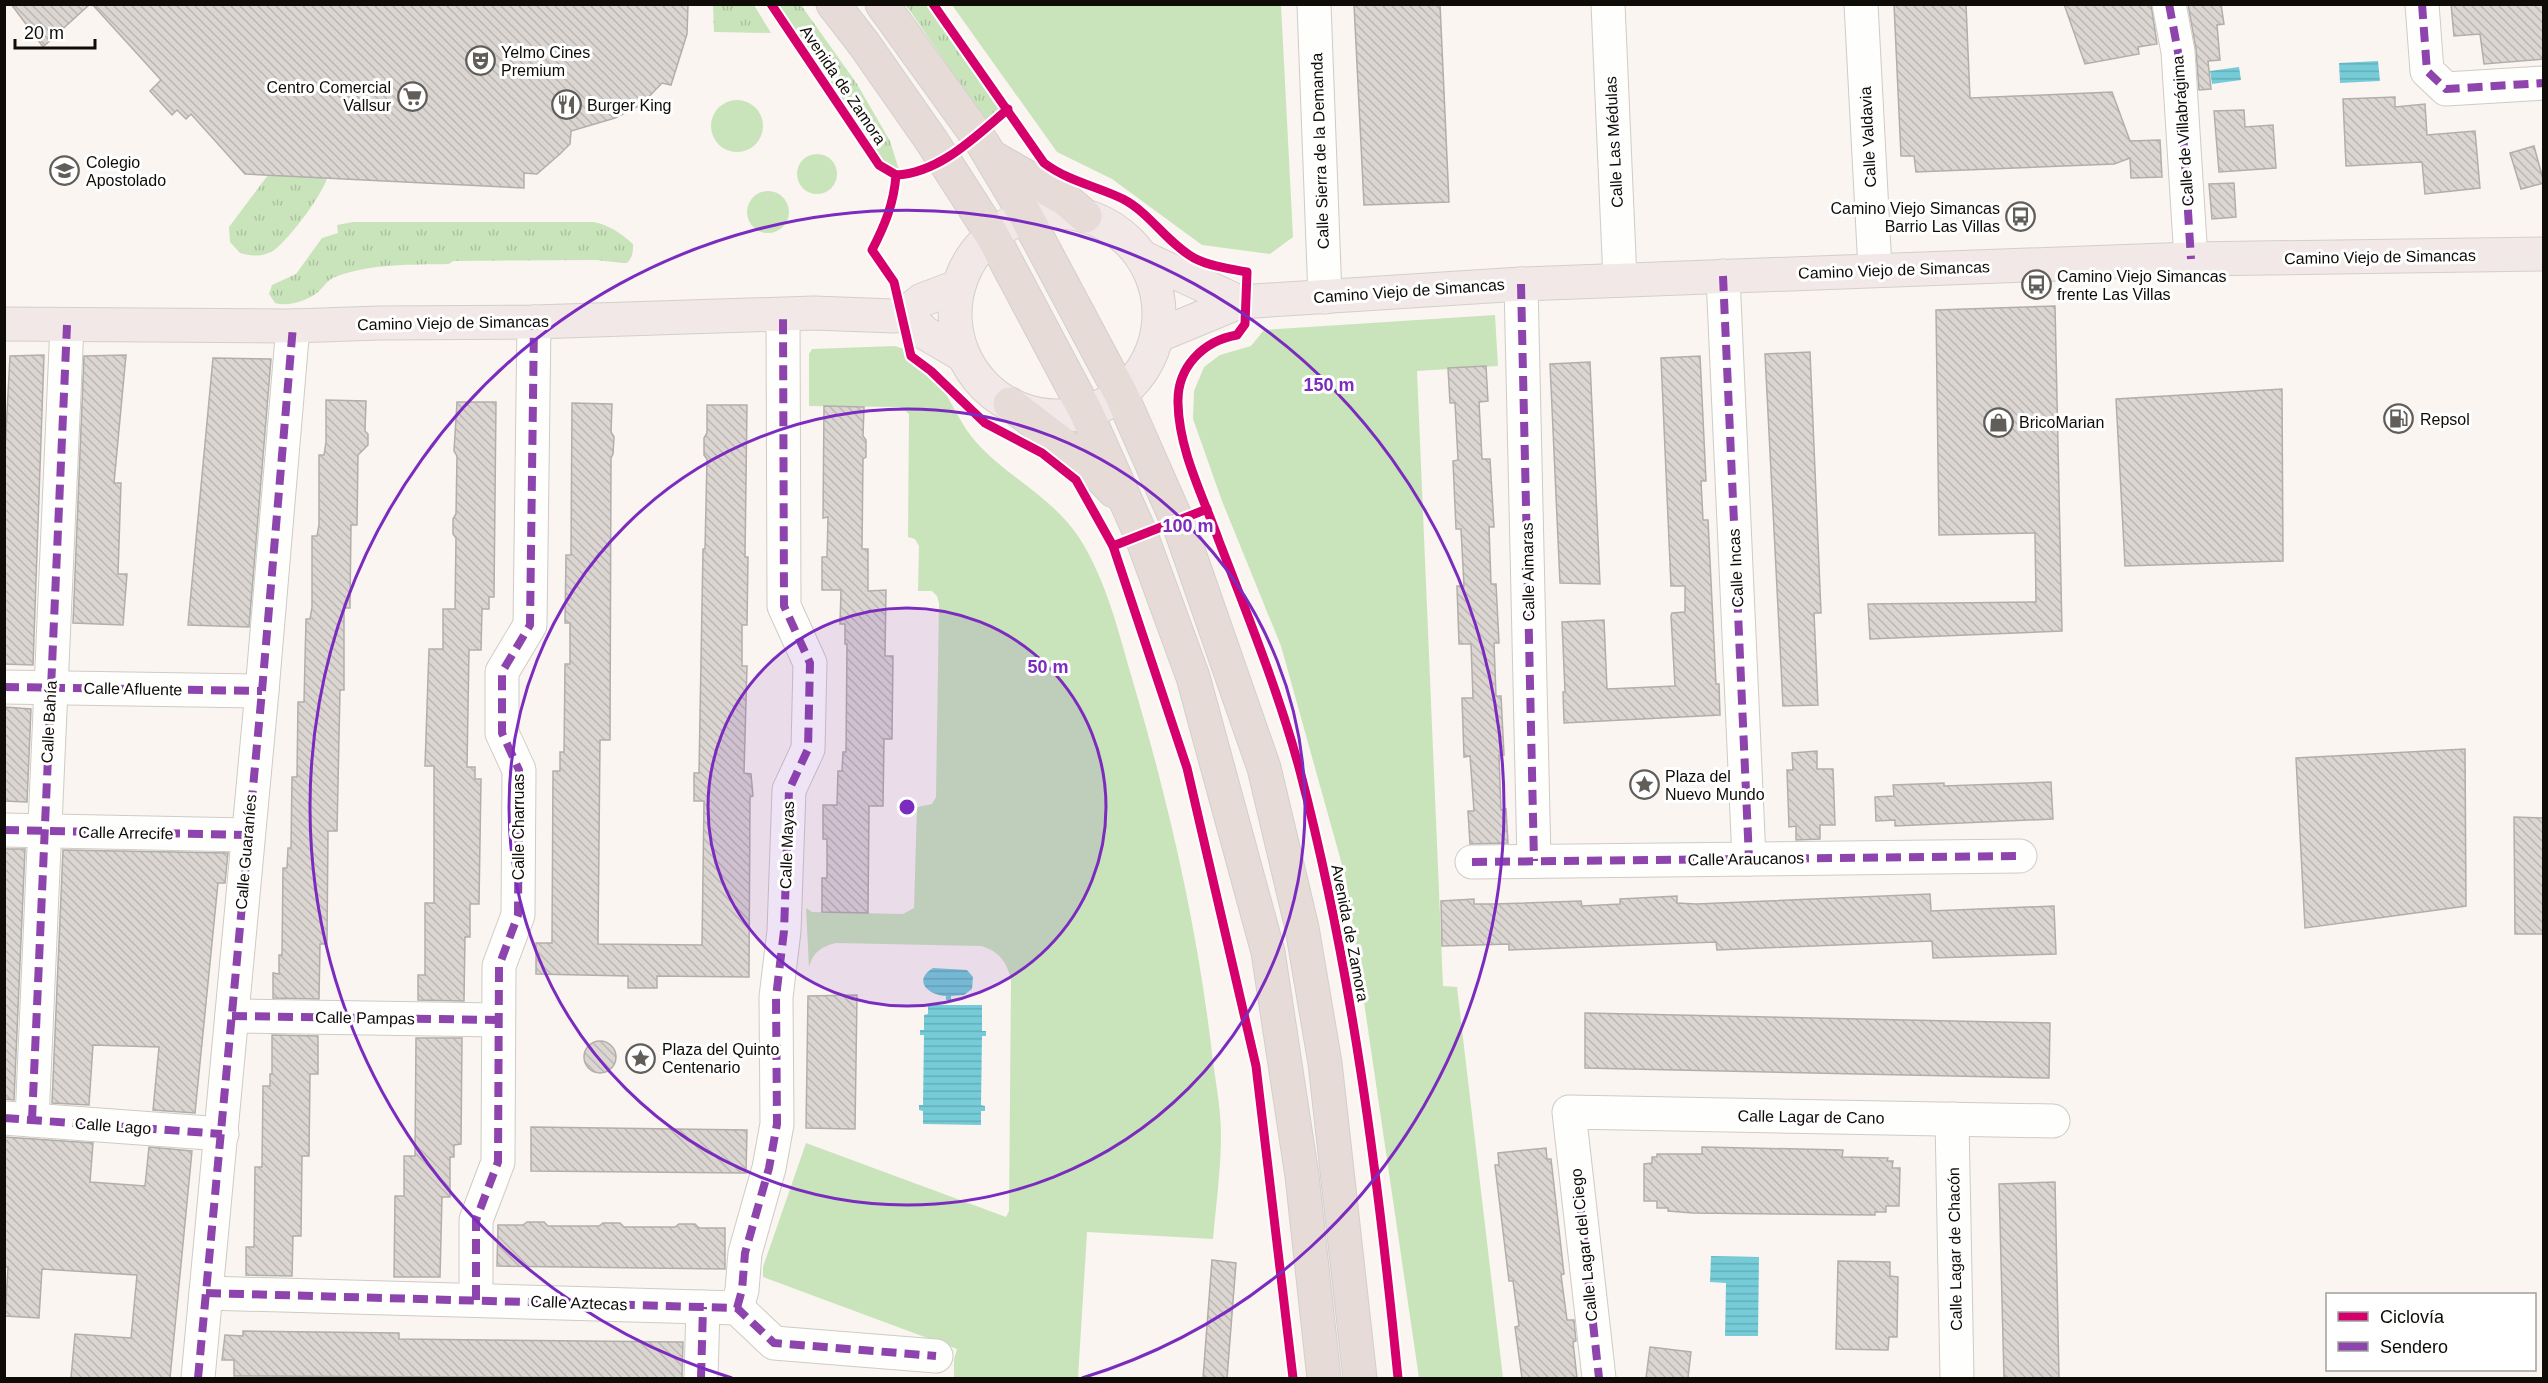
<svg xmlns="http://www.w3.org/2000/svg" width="2548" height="1383" viewBox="0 0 2548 1383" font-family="Helvetica,sans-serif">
<defs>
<pattern id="grass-tufts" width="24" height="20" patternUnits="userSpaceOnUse" patternTransform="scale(1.5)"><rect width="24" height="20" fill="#c9e4bb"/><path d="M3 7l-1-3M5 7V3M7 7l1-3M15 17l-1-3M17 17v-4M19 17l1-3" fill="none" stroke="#abc29f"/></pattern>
<pattern id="water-rules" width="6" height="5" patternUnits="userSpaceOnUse" patternTransform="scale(1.5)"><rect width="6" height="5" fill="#75ccd8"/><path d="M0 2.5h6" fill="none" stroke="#64aeb8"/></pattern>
<pattern id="building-back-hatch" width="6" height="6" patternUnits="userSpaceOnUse" patternTransform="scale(1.5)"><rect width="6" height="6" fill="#dcd6d3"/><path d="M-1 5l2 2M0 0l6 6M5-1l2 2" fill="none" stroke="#bcb6b4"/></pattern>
</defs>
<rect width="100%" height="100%" fill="#faf5f0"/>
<g fill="url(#grass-tufts)">
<path d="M713,5H754L771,33L714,32Z"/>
<path d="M778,5H801L857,84L890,141L900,173L892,176L800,40Z"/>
<path d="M906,5H931L1001,109L985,120Z"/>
<path d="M268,175L327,178C323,194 286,244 271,252C261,257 250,256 240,253L230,242L229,227Z"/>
<path d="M353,222H593C610,225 620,233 633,244C633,252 633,257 627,263H623L596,260L453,261L449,264C410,265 372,263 335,277C327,280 324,287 318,292C307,301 288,307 275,303L269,294L272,285L296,274L322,238L338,233L337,225Z"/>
</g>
<g fill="#c9e4bb">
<path d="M952,5H1281L1293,237L1270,254L1202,245L1112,179L1057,152Z"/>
<circle cx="737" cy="126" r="26"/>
<circle cx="817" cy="174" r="20"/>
<circle cx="768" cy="212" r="21"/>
<path d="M1495,315L1498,366L1417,371L1443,986L1457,987L1503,1378H1419L1346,879L1281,646L1222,501L1193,419L1194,391L1204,367L1220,355L1251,346L1264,330Z"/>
<path d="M895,346C940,359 948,410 976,442C1007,477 1052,497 1078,536C1105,577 1118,629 1131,675C1167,796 1196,920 1211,1045C1214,1075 1221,1105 1221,1135C1221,1169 1216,1205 1213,1239L1087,1232L1078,1378H954V1359L957,1349L763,1277V1267L806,1143L1006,1217L1009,1211L1011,981C1008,963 999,951 981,946L836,943C822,946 813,952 809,967L806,908L812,912L903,914L914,908L917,807L932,804L936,797L939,603L937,596L932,591H918L919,546L915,539L908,537L909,414L900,407L809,406V354L812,349Z"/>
</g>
<g fill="url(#water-rules)">
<path d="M2378,61L2380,81L2340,83L2339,63Z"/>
<path d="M2239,67L2241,80L2212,84L2210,71Z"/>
<path d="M933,968L967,970L973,977L972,989L964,995L951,996V1000H946V996C927,995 913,980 933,968Z"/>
<path d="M928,1005H982V1031H986V1036H982L981,1105L985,1106V1111H981V1125L923,1124V1111L919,1110V1105H923L924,1035H920V1030H924V1015L928,1014Z"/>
<path d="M1711,1256L1759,1257L1758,1336H1725L1726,1283L1710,1282Z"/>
</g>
<g fill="url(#building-back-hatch)" stroke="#b2aeab" stroke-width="1.5">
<path d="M11,4H90L43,47Z"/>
<path d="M92,4H688L687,34L671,85L662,83L641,105L615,118L571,131L570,144L561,153L537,174L524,173V188L245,174L191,114L186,119L177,110L172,115L150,91L161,80Z"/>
<path d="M1354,4H1440L1449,202L1364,205Z"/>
<path d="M1894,4H1966L1970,98L2112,92L2130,141L2160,140L2162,177L2131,178L2130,158L2114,164L1916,172L1914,156H1901Z"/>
<path d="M2064,4H2151L2157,44L2138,47L2139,54L2085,64Z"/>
<path d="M2188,4H2221L2224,24L2217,25L2220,60L2208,61L2211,89L2199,90L2196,49Z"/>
<path d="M2451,4H2544V59L2484,64L2480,34L2454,36Z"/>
<path d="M2395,97V107L2425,104L2427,135L2475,131L2480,188L2425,194L2422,162L2346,166L2343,99Z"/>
<path d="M2244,110L2245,127L2273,125L2276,168L2219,172L2214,111Z"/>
<path d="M2534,146L2544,183L2521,189L2510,153Z"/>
<path d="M2234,183L2236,217L2212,219L2209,184Z"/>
<path d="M2055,306L2062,631L1870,639L1868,604L2036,602L2035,533L1939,535L1936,310Z"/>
<path d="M1810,352L1821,613H1814L1818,705L1783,706L1765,354Z"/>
<path d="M44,355L33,665L4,664V469L10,356Z"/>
<path d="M126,355L114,483H121L118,574H127L123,625L73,623L84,356Z"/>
<path d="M1700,356L1706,481H1701L1703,520H1708L1716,684H1719L1720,715L1564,723L1563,692H1565L1562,622L1604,620L1607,689L1675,686L1671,616L1672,613L1685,612V586H1671L1661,358Z"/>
<path d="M213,358L271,359L249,627L188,625Z"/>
<path d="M1590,362L1600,584L1560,583L1550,364Z"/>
<path d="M1486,366L1488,401L1479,402L1482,459H1490L1494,527H1489L1491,584H1496L1499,643H1494L1496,696H1501L1504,755H1499L1501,810L1506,809L1508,843L1470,844L1468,811H1474L1470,756L1464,757L1462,698H1473L1471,644H1459L1457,586H1464L1461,529H1456L1453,461L1458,460L1455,403H1450L1448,368Z"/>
<path d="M2282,389L2283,561L2125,566L2116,399Z"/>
<path d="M326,400L366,401L365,431L368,434V445L358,455L357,525H351L350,608H344V690H340L337,831H328L327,944H320L319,999L273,998V973L279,974V955H282L283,868H287L288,848H291L292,777H297L298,702H304L306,619H310L312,607V536H317L319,525V455H324L326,442Z"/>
<path d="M457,402H496L494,597H489V609H482L481,650H469L467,767H475V779H481L479,904H470V937H465L464,1001L418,1000V975H425V903H434V766H425L429,649H443V609H455L456,538L453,534V519L456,514L457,456L454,451Z"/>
<path d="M572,403L612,404L611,432L614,437L613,454L611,458L610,740H600L598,944L702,945L704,801H694V773H699L703,549H705L707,459L704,455V438L707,433V405H747L745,557H748L747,625H742V666H747L744,773L751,774L753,796L750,797L749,977L657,976V988H628V976L536,974V943H552L553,771H560V752H564L565,664H570V623H565L566,555H571Z"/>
<path d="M824,406L864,407L863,436L866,440V457L863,459L862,549H868V591L886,590L885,656H893L892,739H884L883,806H869L868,913L822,912V878H827V839H823V805H837L838,771H842L843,752H846L847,644H845V624H840L841,590H822V557H827L828,517L823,518Z"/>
<path d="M4,707L31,709L27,802L4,801Z"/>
<path d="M2465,749L2466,906L2305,928L2296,758Z"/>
<path d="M1817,751V769H1833L1835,825H1820V839L1796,840V826L1789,827L1787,770H1793L1792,753Z"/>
<path d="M2051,782L2053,819L1895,826V820L1876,821L1875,797L1894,796L1893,785L1944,783V786Z"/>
<path d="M2514,817L2544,818V934H2515Z"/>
<path d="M4,849H25L14,1100L4,1099Z"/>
<path d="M63,850L228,853L225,883H218L195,1113L153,1110L159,1047L93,1045L89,1105L52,1103Z"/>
<path d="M1930,894L1931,911L2054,906L2056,954L1933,958L1932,941L1717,950L1716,942L1509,950V944L1442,946L1441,901L1474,899V904H1495L1581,901L1582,906L1620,904V899L1677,896V903L1696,904Z"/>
<path d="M857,995L855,1129L806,1128L808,996Z"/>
<path d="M1585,1013L2050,1023L2049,1078L1585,1068Z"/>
<path d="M272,1035L318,1036V1074H310L309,1156H302L301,1236H293L292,1276L246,1275V1247H254L255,1167H262L263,1086H270V1074H272Z"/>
<path d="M416,1038H462L461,1144L454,1145V1157H450V1197H442L440,1277H394L395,1196H404V1156H415Z"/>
<circle cx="600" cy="1057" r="16"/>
<path d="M531,1127L747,1130L746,1173L531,1171Z"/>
<path d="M4,1137L93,1143L90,1182L145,1186L149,1147L192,1151L170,1378H71L75,1334L131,1338L137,1275L42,1269L39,1318L5,1316L8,1267H4Z"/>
<path d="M1702,1147L1843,1150L1842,1157L1888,1158L1887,1161H1893L1892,1168H1900L1899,1206H1886V1212H1875V1215L1693,1213L1668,1211V1208H1657V1201H1644V1164L1652,1163V1157H1657V1154H1702Z"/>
<path d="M1546,1148L1547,1159H1551L1564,1274L1561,1275L1567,1320H1574L1576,1341L1573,1342L1577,1378H1522L1515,1327L1519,1326L1513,1281H1509L1495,1165H1499L1498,1153Z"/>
<path d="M2055,1182L2059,1378H2004L1999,1184Z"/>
<path d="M527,1222H544L548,1226H599L603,1223H620L624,1227H675L679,1224H695L699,1228H725V1269L497,1266L498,1225H523Z"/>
<path d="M1212,1260L1236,1263L1227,1378H1203Z"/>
<path d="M1838,1261L1890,1262V1276L1898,1277L1897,1337H1889L1888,1350L1836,1349Z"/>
<path d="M243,1331L399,1333V1339L683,1342L682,1378L234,1376V1360H222L225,1335L243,1336Z"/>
<path d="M1650,1347L1691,1352L1688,1378H1646Z"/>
</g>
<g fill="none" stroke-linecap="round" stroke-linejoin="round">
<defs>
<g id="minor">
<path d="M1314,4L1325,297"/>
<path d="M1608,4L1620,280"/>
<path d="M1861,4L1875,269"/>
<path d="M2169,4L2178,52L2191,259"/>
<path d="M2422,4L2427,71L2446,89L2544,83"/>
<path d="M1723,276L1749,859"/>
<path d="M1521,284L1534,861"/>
<path d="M4,687L262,691"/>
<path d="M4,830L248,835"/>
<path d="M1472,862L2020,856"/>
<path d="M232,1016L498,1020"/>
<path d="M4,1118L222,1134"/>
<path d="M1952,1119L1957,1378"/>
<path d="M32,1120L67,325"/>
<path d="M206,1293L737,1308L774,1343L936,1356"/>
<path d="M476,1300V1220L498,1162L499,966L518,915L519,770L502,733V672L530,625L534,322"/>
<path d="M737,1308L742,1290L745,1253L769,1168L777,1124L776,997L784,931L789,790L808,749L810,663L784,606L783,315"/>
<path d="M198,1378L262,691L293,326"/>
<path d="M701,1378L703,1307"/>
<path d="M1599,1378L1569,1112L2053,1121"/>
</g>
<g id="major">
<circle cx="1057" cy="314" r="102"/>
<path d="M1142,257L1239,302"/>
<path d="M905,314L925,333L964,356"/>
<path d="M4,324L293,326L379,323L534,322L814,313L894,316L905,314L922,300L959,286"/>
<path d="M1157,336L1239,302L1521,284L2191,259L2544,254"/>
</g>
<g id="highway">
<path d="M833,4L864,44L931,140L992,235L1086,412L1141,535L1193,677L1268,952L1302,1176L1324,1378"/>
<path d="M882,4L983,144L1026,216L1121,394L1181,530L1264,768L1302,928L1325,1063L1360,1378"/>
<path d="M992,157L1065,199L1085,216"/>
<path d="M1010,404L1086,462L1114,491"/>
</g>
</defs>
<use href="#minor" stroke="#cfcbc6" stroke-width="35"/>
<use href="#major" stroke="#d2cfcd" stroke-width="35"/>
<use href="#highway" stroke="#d2cfcd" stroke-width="35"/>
<use href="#minor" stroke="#fefefd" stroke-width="33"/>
<use href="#major" stroke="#f1e8e7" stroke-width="33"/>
<use href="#highway" stroke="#e7dbd7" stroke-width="33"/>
<g stroke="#8e44ad" stroke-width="8" stroke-dasharray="15 8" stroke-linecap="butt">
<path d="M2169,4L2178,52L2191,259"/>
<path d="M2422,4L2427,71L2446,89L2544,83"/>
<path d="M1723,276L1749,859"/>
<path d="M1521,284L1534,861"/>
<path d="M4,687L262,691"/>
<path d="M4,830L248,835"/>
<path d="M1472,862L2020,856"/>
<path d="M232,1016L498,1020"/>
<path d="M4,1118L222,1134"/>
<path d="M32,1120L67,325"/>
<path d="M1578,1185L1599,1378"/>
<path d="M206,1293L737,1308L774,1343L936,1356"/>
<path d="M476,1300V1220L498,1162L499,966L518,915L519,770L502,733V672L530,625L534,322"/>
<path d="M737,1308L742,1290L745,1253L769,1168L777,1124L776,997L784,931L789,790L808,749L810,663L784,606L783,315"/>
<path d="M198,1378L262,691L293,326"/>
<path d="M701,1378L703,1307"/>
</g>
<defs>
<g id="cycleway">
<path d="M771,4L879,165L896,175C894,203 885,225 872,250L894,282L911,356L931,371L985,423L1042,453L1076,480L1113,546L1187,768L1256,1066L1293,1378"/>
<path d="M933,4L1044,163C1068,181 1096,186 1123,199C1150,213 1167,243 1194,258C1209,266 1230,269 1247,272L1245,324L1237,335C1203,341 1177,367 1178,403C1179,451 1203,496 1219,541C1248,616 1279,693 1300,771C1352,970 1378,1175 1398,1378"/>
<path d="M896,175C940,173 976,136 1008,109"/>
<path d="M1113,546L1207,509"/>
</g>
</defs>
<use href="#cycleway" stroke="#fff" stroke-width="13"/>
<use href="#cycleway" stroke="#d6006c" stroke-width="9"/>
</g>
<circle cx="907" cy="807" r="199" fill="#7b2cbf" fill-opacity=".12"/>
<g fill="none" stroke="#7b2cbf" stroke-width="3">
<circle cx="907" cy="807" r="199"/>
<circle cx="907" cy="807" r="398"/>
<path d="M732 1378A597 597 0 1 1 1082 1378"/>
</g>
<defs>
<symbol id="theatre-ring" viewBox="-11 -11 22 22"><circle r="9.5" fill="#fff" stroke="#615e59" stroke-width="1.5"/><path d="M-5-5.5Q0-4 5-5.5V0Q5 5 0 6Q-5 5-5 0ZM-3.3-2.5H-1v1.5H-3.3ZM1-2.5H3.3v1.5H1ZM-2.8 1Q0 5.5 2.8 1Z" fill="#615e59"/></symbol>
<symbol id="supermarket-ring" viewBox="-11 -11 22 22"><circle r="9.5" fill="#fff" stroke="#615e59" stroke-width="1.5"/><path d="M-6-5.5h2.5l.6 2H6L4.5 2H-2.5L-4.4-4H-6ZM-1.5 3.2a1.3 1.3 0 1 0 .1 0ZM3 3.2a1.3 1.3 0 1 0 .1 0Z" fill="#615e59"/></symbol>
<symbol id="restaurant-ring" viewBox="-11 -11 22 22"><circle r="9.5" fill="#fff" stroke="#615e59" stroke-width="1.5"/><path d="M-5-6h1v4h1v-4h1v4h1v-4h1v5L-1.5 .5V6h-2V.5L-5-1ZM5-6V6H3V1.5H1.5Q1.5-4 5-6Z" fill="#615e59"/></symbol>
<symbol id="school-ring" viewBox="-11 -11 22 22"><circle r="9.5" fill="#fff" stroke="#615e59" stroke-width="1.5"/><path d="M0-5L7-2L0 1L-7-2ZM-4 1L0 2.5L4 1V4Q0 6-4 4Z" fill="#615e59"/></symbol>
<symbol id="bus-ring" viewBox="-11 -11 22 22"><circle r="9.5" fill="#fff" stroke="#615e59" stroke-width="1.5"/><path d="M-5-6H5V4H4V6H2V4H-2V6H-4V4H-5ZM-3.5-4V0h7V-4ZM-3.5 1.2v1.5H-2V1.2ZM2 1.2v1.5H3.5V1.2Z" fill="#615e59"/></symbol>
<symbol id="fuel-ring" viewBox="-11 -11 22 22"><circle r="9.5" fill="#fff" stroke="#615e59" stroke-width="1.5"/><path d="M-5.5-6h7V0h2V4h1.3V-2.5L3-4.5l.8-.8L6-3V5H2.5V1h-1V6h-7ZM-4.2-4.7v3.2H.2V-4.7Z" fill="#615e59"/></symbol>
<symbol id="shop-ring" viewBox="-11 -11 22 22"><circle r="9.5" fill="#fff" stroke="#615e59" stroke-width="1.5"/><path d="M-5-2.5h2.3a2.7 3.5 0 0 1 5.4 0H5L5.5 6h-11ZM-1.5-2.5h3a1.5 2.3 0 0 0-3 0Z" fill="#615e59"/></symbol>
<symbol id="sight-ring" viewBox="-11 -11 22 22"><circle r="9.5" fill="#fff" stroke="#615e59" stroke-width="1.5"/><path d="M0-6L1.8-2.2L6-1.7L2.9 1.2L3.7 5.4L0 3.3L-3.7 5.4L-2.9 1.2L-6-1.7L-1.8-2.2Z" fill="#615e59"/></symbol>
</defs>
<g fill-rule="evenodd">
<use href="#theatre-ring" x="464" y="44" width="33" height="33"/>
<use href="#supermarket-ring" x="396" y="80" width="33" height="33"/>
<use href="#restaurant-ring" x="550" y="88" width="33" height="33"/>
<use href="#school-ring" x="48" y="154" width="33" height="33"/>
<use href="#bus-ring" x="2004" y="200" width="33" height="33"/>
<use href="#bus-ring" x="2020" y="268" width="33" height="33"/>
<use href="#fuel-ring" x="2382" y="402" width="33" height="33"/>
<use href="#shop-ring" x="1982" y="406" width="33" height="33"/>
<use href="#sight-ring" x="1628" y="768" width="33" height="33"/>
<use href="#sight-ring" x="624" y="1042" width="33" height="33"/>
</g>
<g text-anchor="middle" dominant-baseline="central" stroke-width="6" stroke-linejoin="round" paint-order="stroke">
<g font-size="16" fill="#0f0c08" stroke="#fff" text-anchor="start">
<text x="501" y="52">Yelmo Cines<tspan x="501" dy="18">Premium</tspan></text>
<text x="391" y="87" text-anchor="end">Centro Comercial<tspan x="391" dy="18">Vallsur</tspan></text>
<text x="587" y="105">Burger King</text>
<text x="86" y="162">Colegio<tspan x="86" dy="18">Apostolado</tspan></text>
<text x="2000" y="208" text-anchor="end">Camino Viejo Simancas<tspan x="2000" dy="18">Barrio Las Villas</tspan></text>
<text x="2057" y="276">Camino Viejo Simancas<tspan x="2057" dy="18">frente Las Villas</tspan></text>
<text x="2420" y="419">Repsol</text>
<text x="2019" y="422">BricoMarian</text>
<text x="1665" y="776">Plaza del<tspan x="1665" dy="18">Nuevo Mundo</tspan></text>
<text x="662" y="1049">Plaza del Quinto<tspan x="662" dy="18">Centenario</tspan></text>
</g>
<g font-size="16" fill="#0f0c08" stroke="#fff">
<text transform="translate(843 85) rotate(56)">Avenida de Zamora</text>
<text transform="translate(2183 131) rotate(-94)">Calle de Villabrágima</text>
<text transform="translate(1868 137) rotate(-93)">Calle Valdavia</text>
<text transform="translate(1614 142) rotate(-93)">Calle Las Médulas</text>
<text transform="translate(1320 151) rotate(-92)">Calle Sierra de la Demanda</text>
<text transform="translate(2380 257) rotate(-1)">Camino Viejo de Simancas</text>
<text transform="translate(1894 270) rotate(-2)">Camino Viejo de Simancas</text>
<text transform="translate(1409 291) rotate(-4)">Camino Viejo de Simancas</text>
<text transform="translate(453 323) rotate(-1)">Camino Viejo de Simancas</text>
<text transform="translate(1736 568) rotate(-93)">Calle Incas</text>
<text transform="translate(1528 572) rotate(-91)">Calle Aimaras</text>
<text transform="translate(133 689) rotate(1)">Calle Afluente</text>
<text transform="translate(49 722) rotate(-87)">Calle Bahía</text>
<text transform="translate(518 827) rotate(-90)">Calle Charruas</text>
<text transform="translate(126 833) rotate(1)">Calle Arrecife</text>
<text transform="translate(787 845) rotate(-88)">Calle Mayas</text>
<text transform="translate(246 852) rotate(-85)">Calle Guaraníes</text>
<text transform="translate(1746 859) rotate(-1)">Calle Araucanos</text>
<text transform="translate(1350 933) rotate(79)">Avenida de Zamora</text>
<text transform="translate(365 1018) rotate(1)">Calle Pampas</text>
<text transform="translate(1811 1117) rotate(1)">Calle Lagar de Cano</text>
<text transform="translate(113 1126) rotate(4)">Calle Lago</text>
<text transform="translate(1584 1245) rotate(-96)">Calle Lagar del Ciego</text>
<text transform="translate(1955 1249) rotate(-91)">Calle Lagar de Chacón</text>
<text transform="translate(579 1303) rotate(2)">Calle Aztecas</text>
</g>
</g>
<circle cx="907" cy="807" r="9" fill="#7b2cbf" stroke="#fff" stroke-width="3"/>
<g font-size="18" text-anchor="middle" font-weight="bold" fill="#7b2cbf" stroke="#fff" stroke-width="6" stroke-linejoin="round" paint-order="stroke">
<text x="1329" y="391">150 m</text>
<text x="1188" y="532">100 m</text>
<text x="1048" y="673">50 m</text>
</g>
<rect width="2548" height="1383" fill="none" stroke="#0f0c08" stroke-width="12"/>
<rect x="2326" y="1293" width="210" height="78" fill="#ffffff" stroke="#9f9e9c" stroke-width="1.5"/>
<rect x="2338" y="1312" width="30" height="9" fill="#d6006c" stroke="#9f9e9c" stroke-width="1.5"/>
<text x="2380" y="1323" font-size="18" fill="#0f0c08">Ciclovía</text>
<rect x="2338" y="1342" width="30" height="9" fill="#8e44ad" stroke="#9f9e9c" stroke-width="1.5"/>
<text x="2380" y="1353" font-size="18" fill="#0f0c08">Sendero</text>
<path d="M15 39v9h80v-9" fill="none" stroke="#0f0c08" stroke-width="3"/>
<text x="24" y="39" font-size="18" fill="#0f0c08" stroke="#ffffff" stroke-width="4.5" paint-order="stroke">20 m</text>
</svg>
